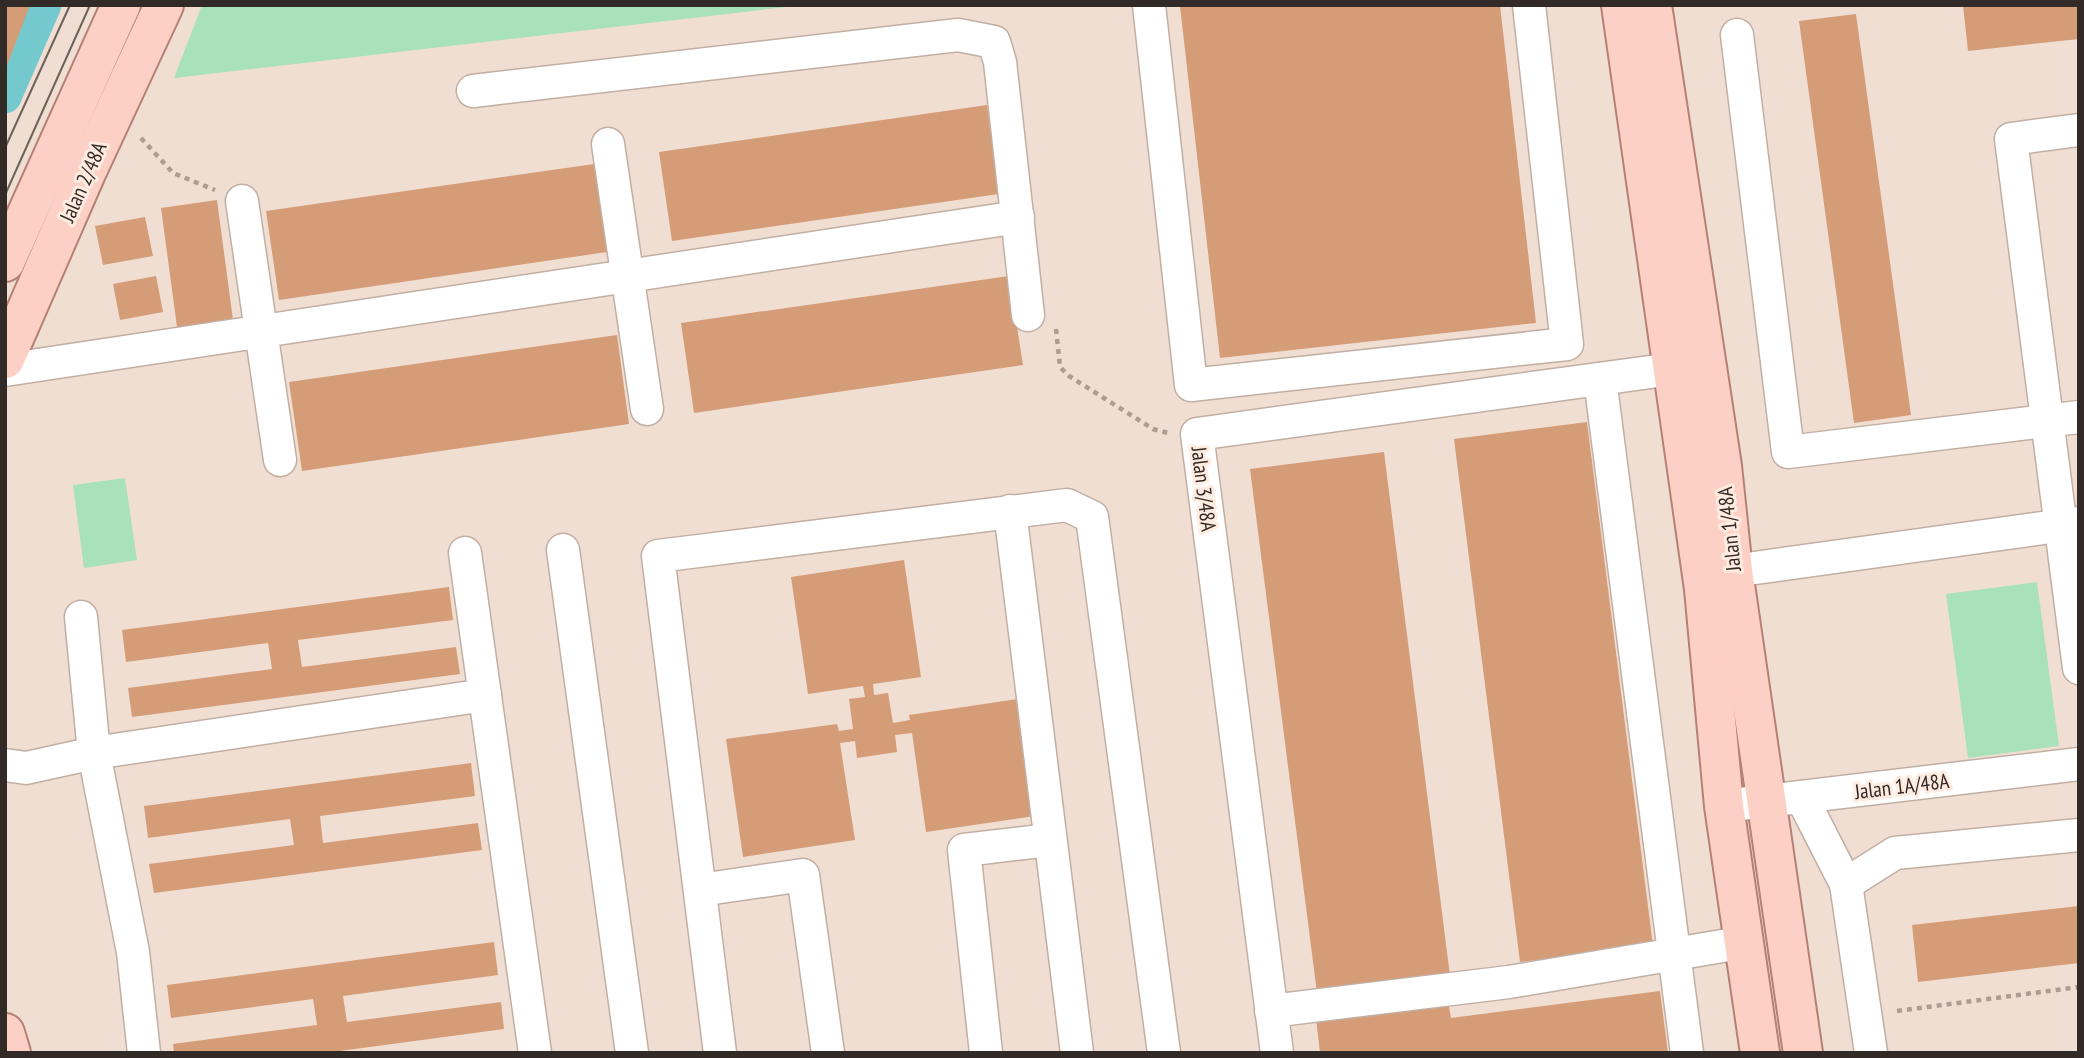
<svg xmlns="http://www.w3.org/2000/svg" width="2084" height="1058" viewBox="0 0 2084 1058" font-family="'PT Sans Narrow',sans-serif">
<rect width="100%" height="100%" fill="#f1ded2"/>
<g fill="#a8e1ba">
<path d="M202,5H804L174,78Z"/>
<path d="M125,478L137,560L84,568L73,485Z"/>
<path d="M2037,582L2059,746L1968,758L1946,594Z"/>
</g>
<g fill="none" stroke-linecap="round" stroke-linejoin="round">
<path stroke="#73c9ce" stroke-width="33" d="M5,97L45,5"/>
</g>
<g fill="#d59c78">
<path d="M5,5H30L5,71Z"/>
<path d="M1500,5L1536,323L1220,358L1180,6Z"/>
<path d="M1963,5H2079V39L1968,51Z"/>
<path d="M1856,14L1911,415L1854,423L1799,21Z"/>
<path d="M987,105L999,194L672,241L659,152Z"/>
<path d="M594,164L607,252L279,300L266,211Z"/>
<path d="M217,200L233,320L177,327L161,208Z"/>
<path d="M145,217L153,256L103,265L95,226Z"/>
<path d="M156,276L163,312L120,320L113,284Z"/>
<path d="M1009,276L1023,365L694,413L681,323Z"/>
<path d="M617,335L629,424L302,471L289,382Z"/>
<path d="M1587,422L1653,946L1520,962L1454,439Z"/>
<path d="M1384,452L1450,976L1317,993L1250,469Z"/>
<path d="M904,560L921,677L873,684L874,695L888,693L893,723L910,720L909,715L1024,698L1042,815L926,832L912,733L895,735L897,752L857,758L855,741L840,743L855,840L743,857L726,739L837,724L839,731L853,729L849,699L865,697L863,686L808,694L791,577Z"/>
<path d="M449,587L453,620L298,640L302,667L456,647L460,674L132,717L128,688L272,669L268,643L126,662L122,630Z"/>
<path d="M471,763L475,796L320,816L323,843L478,823L482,850L154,893L149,864L294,845L290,819L148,838L144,806Z"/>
<path d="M2079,906V963L1918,982L1912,925Z"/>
<path d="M494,942L498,975L343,996L347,1022L501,1002L504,1029L325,1053H174L173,1044L317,1025L313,999L171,1018L167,985Z"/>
<path d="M1660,991L1668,1053H1320L1316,1018L1448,1001L1451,1018Z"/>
</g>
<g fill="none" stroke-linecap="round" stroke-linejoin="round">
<defs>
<g id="minor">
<path d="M1149,5L1191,385L1567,344L1529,5"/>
<path d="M1737,35L1788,452L2079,417"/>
<path d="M473,91L958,35L994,42L1000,62L1028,315"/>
<path d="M2079,130L2011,139L2079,668"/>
<path d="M608,144L647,409"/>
<path d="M242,201L280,460"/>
<path d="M5,370L1018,217"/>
<path d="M1600,379L1687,1053"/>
<path d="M1010,511L1077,1053"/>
<path d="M563,550L632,1053"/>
<path d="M465,553L535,1053"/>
<path d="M1733,571L2079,523"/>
<path d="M81,617L94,753L133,952L144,1053"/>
<path d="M5,765L26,768L94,753L485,695"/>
<path d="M1802,798L1846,884L1871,1053"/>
<path d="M1724,806L2079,764"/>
<path d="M1846,884L1895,853L2079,835"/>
<path d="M700,890L803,875L828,1053"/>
<path d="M1271,1011L1509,982L1746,942"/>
<path d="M720,1053L658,556L1067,505L1092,517L1164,1053"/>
<path d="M986,1053L964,850L1050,840"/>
<path d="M1277,1053L1197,434L1694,366"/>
</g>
<g id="major">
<path d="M1621,5L1704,589L1724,806L1760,1053"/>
<path d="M1652,5L1722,466L1733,571L1803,1053"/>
<path d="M5,262L121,5"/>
<path d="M5,359L86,173L164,5"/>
<path d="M5,1033L11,1053"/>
</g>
</defs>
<use href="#minor" stroke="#c2afa4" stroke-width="35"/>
<use href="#major" stroke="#b58175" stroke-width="42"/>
<g stroke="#ab9d94" stroke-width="4.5" stroke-dasharray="5 5" stroke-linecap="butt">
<path d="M141,138L173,173L215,190"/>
<path d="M1056,329L1060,367L1069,376L1153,429L1168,433"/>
<path d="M1897,1011L2079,987"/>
</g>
<use href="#minor" stroke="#fff" stroke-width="32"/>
<use href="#major" stroke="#fdd0c5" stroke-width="38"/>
<g stroke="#6d635c" stroke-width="2">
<path d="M5,148L70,5"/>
<path d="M5,195L90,5"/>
</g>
</g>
<g text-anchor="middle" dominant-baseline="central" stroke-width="6" stroke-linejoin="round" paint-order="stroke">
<g font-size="21" fill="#312a26" stroke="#ffebdf">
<text transform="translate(83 182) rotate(-66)">Jalan 2/48A</text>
<text transform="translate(1204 489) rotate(83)">Jalan 3/48A</text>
<text transform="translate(1729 529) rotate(-96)">Jalan 1/48A</text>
<text transform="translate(1902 786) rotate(-7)">Jalan 1A/48A</text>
</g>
</g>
<rect width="2084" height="1058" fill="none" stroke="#312a26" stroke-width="14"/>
</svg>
